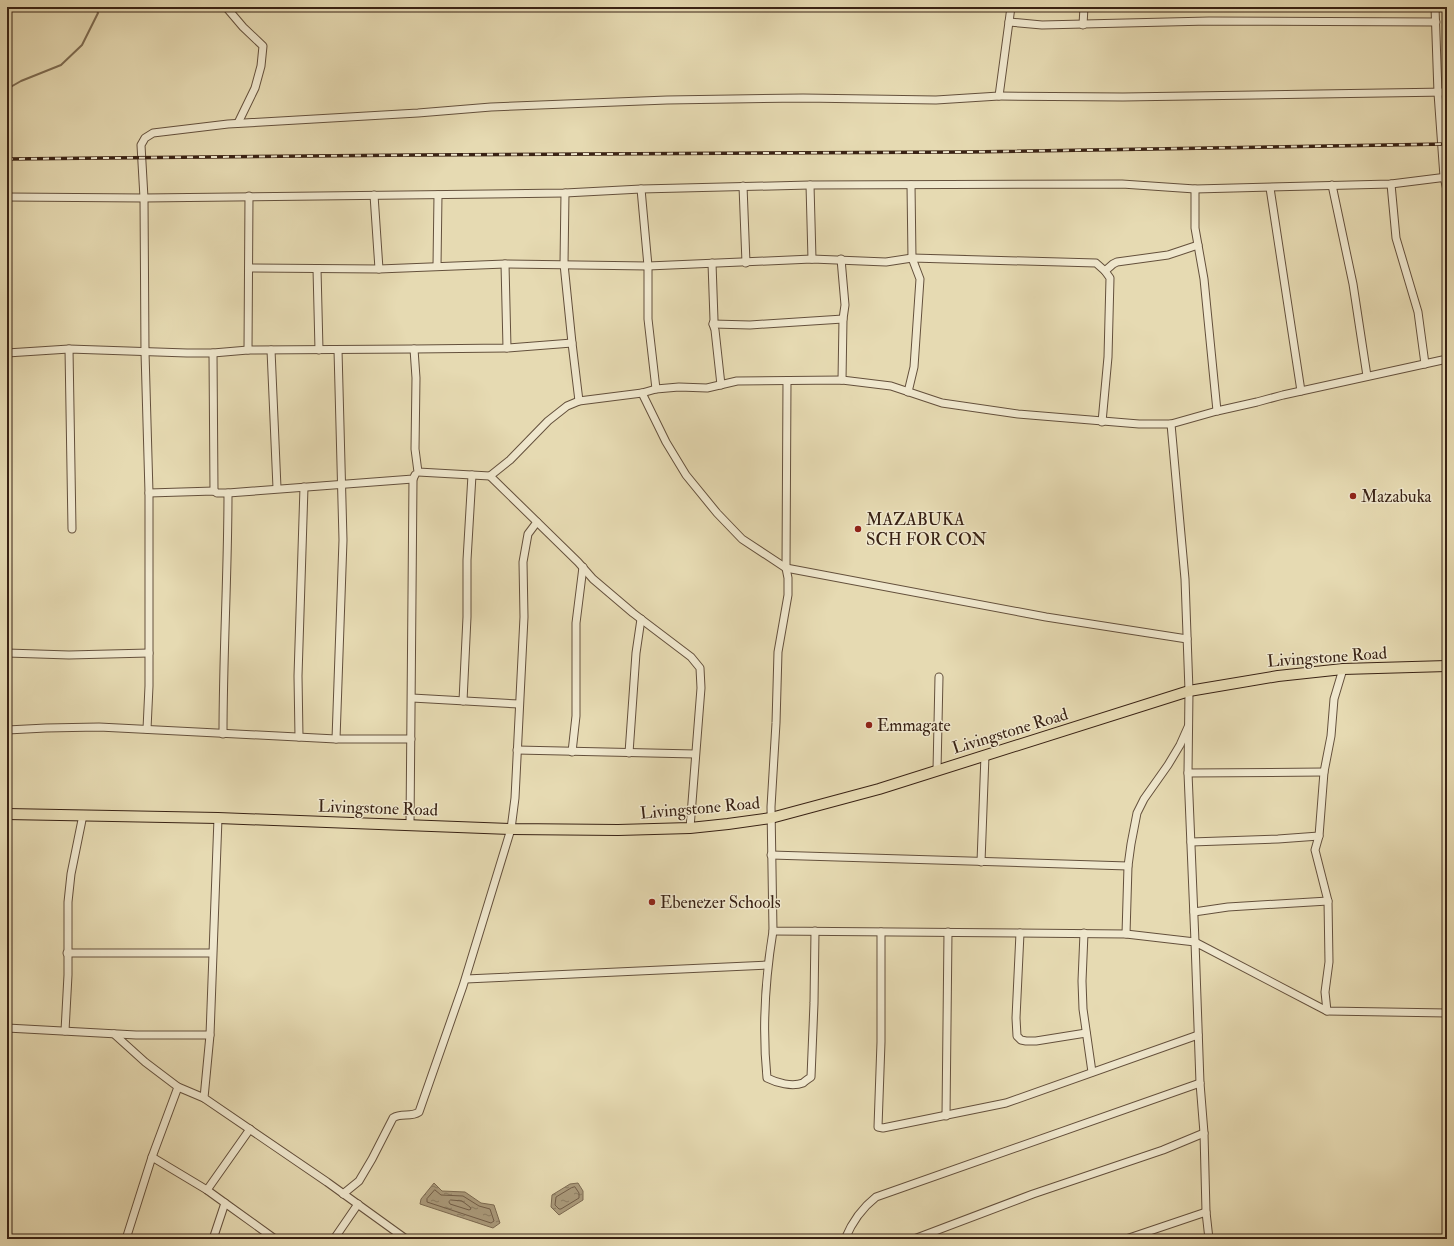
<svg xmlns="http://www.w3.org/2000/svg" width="1454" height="1246" viewBox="0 0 1454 1246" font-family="'IM FELL Double Pica',serif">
<defs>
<pattern id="water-ripples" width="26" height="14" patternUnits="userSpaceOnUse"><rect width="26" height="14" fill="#ab9b7c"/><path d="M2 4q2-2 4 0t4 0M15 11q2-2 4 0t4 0" fill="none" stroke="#8c7e64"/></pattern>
</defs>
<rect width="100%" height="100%" fill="#e6dab2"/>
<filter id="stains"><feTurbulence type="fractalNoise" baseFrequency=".005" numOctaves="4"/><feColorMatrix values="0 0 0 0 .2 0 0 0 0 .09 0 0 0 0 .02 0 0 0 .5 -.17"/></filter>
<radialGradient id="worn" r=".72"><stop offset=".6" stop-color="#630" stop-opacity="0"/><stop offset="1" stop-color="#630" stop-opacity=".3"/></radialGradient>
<g fill="url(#water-ripples)" stroke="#7d6b52">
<path d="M434,1183L442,1191L465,1192L481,1203L494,1205L500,1223L493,1228L420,1204L421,1199Z"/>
<path d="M578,1183L583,1191V1200L559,1215L551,1207L552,1195L570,1184Z"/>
</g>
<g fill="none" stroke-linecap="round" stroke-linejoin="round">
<g stroke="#725e48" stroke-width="1">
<path d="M575,1187L579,1193V1198L561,1209H559L555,1205L556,1197L571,1188Z"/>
<path d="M435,1190L441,1195L463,1196L479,1206L490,1209L494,1221L491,1223L427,1202V1199Z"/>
<path d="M451,1200L462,1201L470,1207L471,1209L469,1210L450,1204L449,1202Z"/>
</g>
<path stroke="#7d6b52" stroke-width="2" d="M7,89L21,81L61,65L82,45L98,13L96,7"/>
<defs>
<g id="minor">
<path d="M226,7L243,27L263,46L261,66L255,88L238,123"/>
<path d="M1435,7L1438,93L1444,177L1447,190"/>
<path d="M1009,22L1042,25L1209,21L1436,22"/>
<path d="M1083,25L1084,7"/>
<path d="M999,96L1123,97L1447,92"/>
<path d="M1391,184L1396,238L1418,312L1425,364"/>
<path d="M810,185L812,259"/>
<path d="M1332,185L1353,284L1367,376"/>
<path d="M743,186L746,263"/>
<path d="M1270,188L1301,391"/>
<path d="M641,189L648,266V319L656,389"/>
<path d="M565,193L564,264L572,343L579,401"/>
<path d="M374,195L379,269"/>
<path d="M7,197L144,198L565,193L641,189L810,185L1122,184L1195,189L1391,184L1447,177"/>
<path d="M1198,245L1204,279L1217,411"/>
<path d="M841,259L845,305L843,319L842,380"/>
<path d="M712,263L714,320L713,324L715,330L721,385"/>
<path d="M505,264L507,348"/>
<path d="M437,266L438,195"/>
<path d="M249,268L379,269L505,264L648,266L812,259L886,262L912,258L1096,263L1105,271L1110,278L1108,357L1102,422"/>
<path d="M317,269L319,350"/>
<path d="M1105,271L1113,264L1117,262L1168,255L1198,245L1195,228V189"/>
<path d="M713,324L750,325L843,319"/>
<path d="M69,349L72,529"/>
<path d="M414,349L416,378L415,449L418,472L490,476L510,460L548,421L567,406L579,401L642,393L656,389L679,387L707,388L737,381L842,380L891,386L942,403L1018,414L1139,424H1171L1217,411L1257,402L1283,395L1447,359"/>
<path d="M248,350L249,196"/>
<path d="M271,350L277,488"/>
<path d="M7,353L69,349L187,353H213L248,350L414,349L507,348L572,343"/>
<path d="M213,353L214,491"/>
<path d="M787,381L786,568L788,578V595L778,652L776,723L771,807L773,931L1126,934L1195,942L1188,773L1189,691L1185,579L1171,424"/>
<path d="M908,392L914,367L920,279L912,258L911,185"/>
<path d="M642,393L666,442L686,475L717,513L742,539L786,568L1046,617L1187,639"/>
<path d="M490,476L578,562L593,579L633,613L691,657L700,668L701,688L690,828"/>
<path d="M149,493L214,491L217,493H228L413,479L415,475"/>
<path d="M7,653L69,655L149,653"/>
<path d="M412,698L519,704"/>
<path d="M463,701L467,617V560L472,475"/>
<path d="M147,729L149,686V493L145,352L144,198L141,145L145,138L153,133L228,124L418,113L491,107L667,100L803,98L936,100L999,96L1011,7"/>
<path d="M7,730L46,728L99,727L336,739H411"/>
<path d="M223,734C223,654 228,573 228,493"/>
<path d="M299,737L298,676L304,487"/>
<path d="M336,739L343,540L338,350"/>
<path d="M517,750L695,754"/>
<path d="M572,752L576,716V623L583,567"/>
<path d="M629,753L636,653L641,619"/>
<path d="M937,770L939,677"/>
<path d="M1188,773L1324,772"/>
<path d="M218,818L210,1035L204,1098L327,1182L406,1239"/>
<path d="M410,825L413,479"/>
<path d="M1191,842L1278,839L1319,836"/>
<path d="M771,855L1128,866"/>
<path d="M981,862L985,755"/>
<path d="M1194,912L1228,907L1328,901"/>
<path d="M773,931C765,980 762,1028 767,1078C777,1083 792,1087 803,1083C805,1081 808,1079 811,1077L814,1003L815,931"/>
<path d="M881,932V1042L878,1127L883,1128L1006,1103L1198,1035"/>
<path d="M1020,933L1016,1018L1017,1036L1021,1040L1026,1041H1036L1086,1033"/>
<path d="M1084,933L1082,981L1083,1009L1092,1072"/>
<path d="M1126,934L1128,866L1131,844L1137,813L1144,799L1168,765L1180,745L1188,727"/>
<path d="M67,953H212"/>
<path d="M466,979L767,965"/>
<path d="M1327,1011L1325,992L1329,962L1328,901L1315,850L1319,836L1324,772L1331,736L1334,699L1343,669"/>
<path d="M7,1028L136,1035H210"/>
<path d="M65,1031L68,975V902L71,874L83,815"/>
<path d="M114,1034L145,1062L178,1087L152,1157"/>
<path d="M178,1087L204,1098"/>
<path d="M946,1116L948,932"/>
<path d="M207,1190L250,1129"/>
<path d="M343,1194L359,1181L372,1159L393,1118C402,1112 410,1118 419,1112L463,986L511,829L515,798L524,617L523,562L528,534L537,522"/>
<path d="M225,1203L275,1239"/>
<path d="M126,1239L152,1157L207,1190L225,1203L213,1239"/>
<path d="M334,1239L358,1204"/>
<path d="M845,1239C852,1222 862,1208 876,1197L1200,1083"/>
<path d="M914,1239L1033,1194L1163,1150L1204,1133"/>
<path d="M1126,1239L1206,1212"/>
<path d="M1209,1239L1206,1212L1204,1133L1200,1083L1195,942L1327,1011L1447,1013"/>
</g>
<path id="highway" d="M7,814L218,818L511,829L618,830L690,828L728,824L771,818L879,789L1189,691L1278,676L1343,669L1447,666"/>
</defs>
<use href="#minor" stroke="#64503c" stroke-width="9"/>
<use href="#highway" stroke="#392214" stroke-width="12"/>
<use href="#minor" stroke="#efe7cd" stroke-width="7"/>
<use href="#highway" stroke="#e6dab2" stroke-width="10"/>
<defs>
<path id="rail" d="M7,159L416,155L967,152L1447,144"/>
</defs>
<use href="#rail" stroke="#392214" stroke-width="3.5"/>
<use href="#rail" stroke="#efe7cd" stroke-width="2" stroke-dasharray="6" stroke-linecap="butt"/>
</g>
<g fill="#8f2418" stroke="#efe7cd" stroke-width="1.5">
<circle cx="1353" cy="496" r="4"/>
<circle cx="858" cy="529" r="4"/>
<circle cx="869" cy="725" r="4"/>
<circle cx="652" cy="902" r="4"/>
</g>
<g text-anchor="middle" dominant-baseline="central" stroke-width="3" stroke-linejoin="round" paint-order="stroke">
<g font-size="17" fill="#392214" stroke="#efe7cd" text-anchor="start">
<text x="1361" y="496">Mazabuka</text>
<text x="866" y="519">MAZABUKA<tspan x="866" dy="20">SCH FOR CON</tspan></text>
<text x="877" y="725">Emmagate</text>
<text x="660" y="902">Ebenezer Schools</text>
</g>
<g font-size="17" fill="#392214" stroke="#efe7cd">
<text transform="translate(1327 657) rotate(-4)">Livingstone Road</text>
<text transform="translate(1010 731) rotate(-17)">Livingstone Road</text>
<text transform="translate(378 808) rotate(2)">Livingstone Road</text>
<text transform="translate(700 808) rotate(-5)">Livingstone Road</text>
</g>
</g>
<rect width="1454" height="1246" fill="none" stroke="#e6dab2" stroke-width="24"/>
<rect x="8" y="8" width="1438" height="1230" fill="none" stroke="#392214" stroke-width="2"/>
<rect x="12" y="12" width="1430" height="1222" fill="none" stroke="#392214"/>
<rect width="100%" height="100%" filter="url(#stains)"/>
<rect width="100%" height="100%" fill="url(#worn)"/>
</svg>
